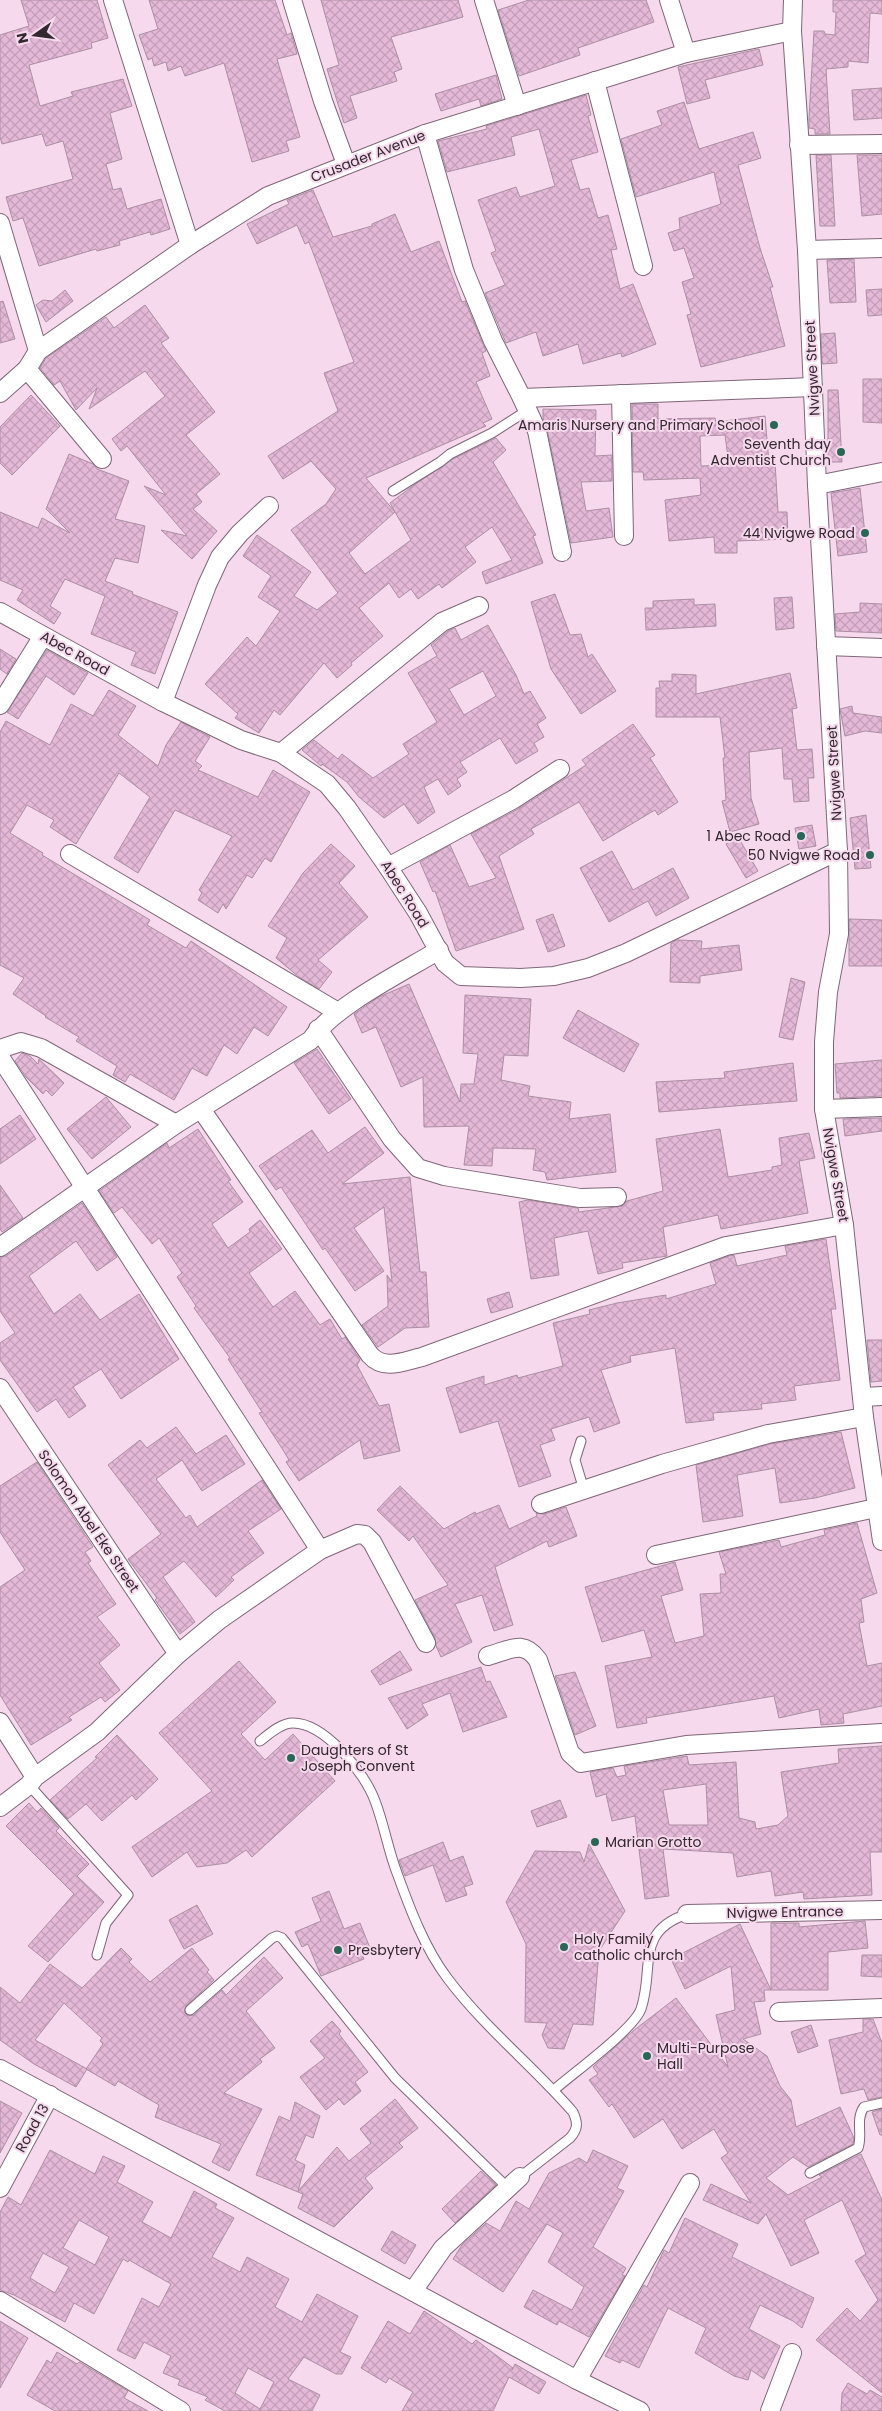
<svg xmlns="http://www.w3.org/2000/svg" width="882" height="2411" viewBox="0 0 882 2411" font-family="Poppins,sans-serif">
<defs>
<pattern id="building-cross-hatch" width="8" height="8" patternUnits="userSpaceOnUse" patternTransform="scale(1.25)"><rect width="8" height="8" fill="#e4b8d7"/><path d="M0 0l8 8M0 8l8-8" fill="none" stroke="#c49eb9"/></pattern>
</defs>
<rect width="100%" height="100%" fill="#f6d9ed"/>
<g fill="url(#building-cross-hatch)" stroke="#ab8fa2" fill-rule="evenodd">
<path d="M21,0H97L108,38L91,43L92,48L29,65L40,106L73,96L71,92L123,79L132,106L110,113L122,159L106,164L113,190L121,188L127,209L161,199L170,229L151,235L150,232L119,241L120,245L97,251L96,249L39,266L23,218L13,221L6,197L73,179L63,141L46,146L42,134L2,144L0,137V35L29,26Z"/>
<path d="M149,0H275L287,35L291,33L297,54L277,59L300,137L286,141L289,151L252,162L224,63L185,76L181,66L168,71L166,62L154,66L152,58L148,60L139,35L158,29Z"/>
<path d="M321,0H458L463,17L391,37L402,69L394,72L397,81L350,96L357,118L344,123L327,69L339,65Z"/>
<path d="M529,0H646L654,22L578,48L580,55L519,76L498,10Z"/>
<path d="M833,0H882V14L870,13L868,63L848,61V67L826,69L830,134H815V129L809,128V118L814,31H824L825,34L835,35L836,12H833Z"/>
<path d="M759,49L763,65L705,80L710,98L687,104L678,67Z"/>
<path d="M496,75L502,99L481,106L479,99L441,111L435,94Z"/>
<path d="M882,88V118L854,120L852,90Z"/>
<path d="M586,95L591,115L588,116L598,152L571,160L580,190L589,188L598,218L608,215L617,249L611,250L620,289L633,284L656,344L622,357L621,353L583,364L578,344L543,356L536,332L506,343L485,293L505,285L491,253L496,251L478,200L516,187L520,197L555,186L539,129L511,137L515,155L447,172L438,141L487,129L486,126Z"/>
<path d="M684,102L699,149L753,132L761,158L738,165L760,248L773,287H770L785,346L701,367L687,315L691,314L682,282L694,278L684,248L674,251L668,233L680,229L679,218L721,204L714,172L636,197L621,139L662,125L657,111Z"/>
<path d="M816,155H831L835,226H820Z"/>
<path d="M857,155H882V214L862,216Z"/>
<path d="M313,190L333,237L372,226V224L395,214L411,252L439,241L462,302L465,301L486,351L482,353L490,376L476,382L492,419L483,423L486,426L366,478L395,512L390,503L414,485L453,459L496,438L506,450L493,462L536,535L533,536L543,563L486,584L482,572L512,560L492,527L465,547L476,562L442,588L439,584L418,599L411,589L399,598L389,583L359,608L383,636L351,663L352,665L337,678L324,663L280,715L274,710L259,733L235,718L238,714L205,684L247,637L256,646L280,611L258,597L271,576L243,556L257,535L311,572L294,596L317,610L338,593L291,530L326,504L336,489L311,461L283,479L268,456L338,411L324,373L354,362L309,242L305,244L297,225L257,244L247,224L289,204L287,200ZM395,512L411,540L365,574L349,553Z"/>
<path d="M854,259L856,302L830,303L827,260Z"/>
<path d="M882,289V315L868,316L866,290Z"/>
<path d="M65,290L73,301L46,322L36,305L43,300L52,301Z"/>
<path d="M3,301L15,339L0,343V302Z"/>
<path d="M145,305L169,338L161,343L215,412L186,435L220,474L196,494L202,502L193,509L217,531L192,559L161,530L187,536L144,486L166,495L127,446L121,451L112,439L165,396L145,371L89,409L97,388L76,410L60,381L54,385L40,368L46,358L106,317L114,328Z"/>
<path d="M835,333L837,363L822,364L821,334Z"/>
<path d="M863,379H882V423L863,422Z"/>
<path d="M828,390H838L842,462H828Z"/>
<path d="M31,395L60,426L12,475L0,463V427Z"/>
<path d="M632,404H658V419L715,418L716,422L765,416L769,463L775,462L778,512H787L788,539L737,541V553H715L714,537L669,541L665,500L701,495L700,478L644,480L643,472H633ZM725,435L729,465L701,466L700,436Z"/>
<path d="M543,409L596,410L595,456L612,455V481L581,482L586,511L609,508L613,537L571,543L547,429L543,418Z"/>
<path d="M69,454L93,464L97,469L129,481L115,519L145,526L138,563L115,558L105,581L133,592L132,594L178,612L155,674L131,665L136,652L91,634L105,596L65,579L50,606L61,613L54,624L17,600L23,590L0,580V512L38,528L42,518L70,533L46,509Z"/>
<path d="M860,488L867,552L838,556L831,493Z"/>
<path d="M555,594L570,635L581,634L588,657L592,654L616,691L581,714L551,669L531,602Z"/>
<path d="M792,597L794,628L776,630L774,598Z"/>
<path d="M694,599V605L715,604L716,626L646,630L645,608H653V601Z"/>
<path d="M860,603L882,604V633L836,631L835,614L860,612Z"/>
<path d="M488,625L516,675L524,694L530,691L546,718L537,724L544,737L534,743L538,751L516,764L500,738L460,762L467,772L457,779L461,786L448,795L438,779L424,787L435,812L418,824L404,804L384,818L359,797L347,782L322,764L321,766L302,750L314,740L338,759L342,754L373,778L409,754L403,744L437,722L408,673L437,656L431,645L448,631L455,628L461,640ZM483,671L496,696L464,715L449,689Z"/>
<path d="M0,649L16,659L7,674L0,669Z"/>
<path d="M47,650L88,673L74,695L46,676L18,719L7,712Z"/>
<path d="M790,673L797,708L792,709L797,750L812,749L814,778H808L809,801L794,802L792,779H784L782,748L749,752L751,798L759,824L730,832L722,801L726,800L723,758H725L720,717H656V688H660L659,681H672V674L696,675V694Z"/>
<path d="M109,690L136,706L118,735L158,766L166,745L181,722L210,737L195,761L202,766L198,770L258,797L273,770L310,792L271,862L265,858L252,878L247,875L226,909L223,904L218,913L198,900L202,893L199,890L232,836L175,810L138,873L114,858L150,797L119,773L76,844L50,827L54,820L27,805L10,833L43,853L42,855L150,920L147,925L186,948L191,941L287,1007L268,1036L254,1027L237,1054L224,1045L207,1076L192,1068L174,1100L130,1074L125,1082L113,1075L117,1066L76,1041L79,1037L45,1017L46,1016L13,994L24,978L0,965V732L6,721L50,745L71,704L93,716Z"/>
<path d="M852,706L853,713L882,717V733L865,731L845,736L840,709Z"/>
<path d="M633,724L655,755L650,758L678,802L658,815L655,810L603,841L579,802L531,829L534,834L499,856L524,929L456,951L435,891L433,892L420,862L450,845L469,887L496,878L471,834L520,808L586,765L582,760Z"/>
<path d="M866,815L871,868L855,869L850,818Z"/>
<path d="M812,825L816,846L799,849L795,828Z"/>
<path d="M738,837L758,871L746,878L726,844Z"/>
<path d="M331,844L355,866L339,883L368,917L318,960L332,972L319,989L299,977L276,958L287,938L268,926L303,873Z"/>
<path d="M612,851L633,890L673,868L689,898L656,916L648,901L609,922L580,868Z"/>
<path d="M553,914L565,946L548,952L536,920Z"/>
<path d="M849,919L882,920V966H849Z"/>
<path d="M677,940L702,941L701,949L739,945L742,970L700,976V983L670,982L671,943Z"/>
<path d="M791,978L805,982L793,1040L779,1037Z"/>
<path d="M409,984L460,1102L461,1084H474L478,1054L463,1053L465,995L531,999L528,1056L504,1055L501,1080L530,1086L528,1096L571,1102L569,1119L610,1114L616,1172L547,1180L545,1172L533,1170L536,1149L493,1148L492,1166L464,1165L469,1126L424,1127L423,1077L401,1087L376,1027L362,1033L354,1014L379,997Z"/>
<path d="M578,1010L639,1044L624,1072L563,1038Z"/>
<path d="M317,1049L351,1099L329,1114L294,1063Z"/>
<path d="M22,1053L30,1056L38,1064L39,1059L64,1083L52,1096L46,1090L43,1094L26,1077L15,1061Z"/>
<path d="M882,1060V1096L840,1098V1093H837L835,1064Z"/>
<path d="M793,1063L797,1101L659,1112L656,1082L725,1078L724,1072Z"/>
<path d="M106,1097L131,1127L92,1159L67,1129Z"/>
<path d="M20,1115L36,1139L0,1164V1129Z"/>
<path d="M882,1118V1131L845,1136L843,1119Z"/>
<path d="M365,1127L384,1153L342,1184L410,1177L420,1272H426L429,1327L405,1328L378,1347L362,1325L388,1306L387,1275L392,1282L384,1207L354,1228L384,1271L355,1291L325,1248L323,1250L281,1187L276,1190L259,1166L312,1130L328,1153Z"/>
<path d="M198,1129L231,1180L228,1181L243,1202L212,1224L228,1248L250,1232L249,1229L260,1220L282,1249L249,1273L273,1307L295,1291L320,1325L330,1319L342,1339L345,1337L360,1360L357,1365L379,1406L389,1404L400,1451L364,1459L360,1440L299,1481L286,1462L289,1460L283,1450L259,1413L262,1412L228,1359L230,1358L194,1308L196,1306L177,1277L182,1273L159,1238L152,1244L122,1207L114,1213L99,1191L167,1143L169,1148Z"/>
<path d="M720,1129L728,1177L772,1170V1167L782,1165L779,1138L809,1133L815,1158L799,1161L808,1213L721,1229L718,1215L663,1227L667,1256L622,1263L623,1268L598,1274L588,1231L554,1238L559,1275L531,1279L519,1202L528,1200L578,1208L579,1212L622,1206L627,1201L663,1191L656,1139Z"/>
<path d="M0,1185L23,1218L2,1232L0,1229Z"/>
<path d="M82,1203L117,1257L97,1271L76,1241L29,1276L54,1314L80,1294L100,1320L139,1294L179,1359L121,1399L101,1369L73,1387L86,1406L69,1418L56,1399L37,1412L0,1360V1343L15,1333L0,1311V1257L6,1256Z"/>
<path d="M826,1239L836,1309H831L840,1380L794,1386L796,1400L761,1404L762,1409L713,1413L714,1420L686,1423L675,1348L630,1356L631,1362L601,1370L620,1423L594,1432L589,1417L551,1429L555,1440L540,1445L551,1476L519,1487L498,1421L460,1433L446,1388L484,1376V1385L517,1375L518,1378L563,1366L553,1323L590,1314L589,1310L617,1303L666,1295V1299L716,1284L710,1263L729,1256L734,1255L737,1266L787,1255L785,1246Z"/>
<path d="M509,1292L513,1307L491,1313L487,1299Z"/>
<path d="M867,1340H882V1381L871,1382Z"/>
<path d="M176,1427L196,1454L226,1435L245,1464L202,1491L182,1460L156,1479L186,1518L190,1515L197,1527L262,1480L281,1509L248,1531L264,1553L231,1577L234,1580L216,1597L184,1561L163,1577L195,1622L180,1634L155,1600L157,1598L128,1559L161,1534L108,1465L140,1440L147,1448Z"/>
<path d="M841,1432L855,1488L815,1498L780,1503L775,1468L737,1475L743,1516L703,1522L696,1465L770,1444Z"/>
<path d="M37,1462L93,1547L85,1552L91,1561L88,1563L116,1604L97,1617L120,1645L99,1663L120,1690L105,1702L101,1697L69,1717L72,1720L31,1745L0,1695V1587L25,1570L0,1532V1486Z"/>
<path d="M400,1486L444,1529L475,1512L476,1514L499,1505L509,1529L537,1516L536,1513L544,1514L566,1507L577,1536L549,1547L547,1541L495,1567L513,1625L494,1631L482,1595L455,1604L472,1642L441,1657L436,1646L435,1638L415,1600L448,1585L413,1536L409,1541L377,1510Z"/>
<path d="M857,1523L877,1593L861,1599L864,1622L859,1623L867,1666L882,1663V1706L843,1714L844,1723L821,1725L819,1709L779,1718L774,1696L646,1718L647,1723L617,1728L605,1666L652,1657L644,1630L602,1642L585,1587L675,1562L683,1590L661,1596L675,1643L704,1636L700,1594L721,1593L720,1574H726L719,1552L779,1540L781,1547L825,1535L824,1530Z"/>
<path d="M400,1651L412,1670L380,1685L371,1671Z"/>
<path d="M239,1661L276,1702L241,1734L265,1760L293,1734L335,1781L252,1857L246,1850L227,1863L197,1867L187,1852L152,1877L132,1847L212,1791L159,1733Z"/>
<path d="M481,1667L486,1682L490,1681L507,1717L463,1732L450,1693L422,1704L428,1715L407,1729L388,1698Z"/>
<path d="M575,1672L596,1726L575,1735L555,1676Z"/>
<path d="M117,1735L158,1779L136,1800L132,1795L102,1821L86,1804L68,1819L50,1800L97,1758L95,1757Z"/>
<path d="M882,1746V1852H870L872,1895L804,1899L803,1892L775,1896L771,1871L737,1877L733,1853L663,1849L669,1896L645,1899L635,1816L612,1821L606,1794L596,1797L590,1772L613,1768L617,1777L626,1775L624,1766L687,1756L689,1765L736,1762L739,1818L755,1822L756,1829L778,1825L788,1816L781,1772L839,1763L838,1749ZM706,1784L708,1825H669L663,1790Z"/>
<path d="M560,1800L567,1817L537,1827L531,1811Z"/>
<path d="M29,1803L37,1812L41,1808L59,1828L56,1831L89,1864L77,1876L104,1902L48,1962L28,1946L74,1894L6,1826Z"/>
<path d="M443,1842L450,1861L463,1856L473,1884L464,1887L467,1895L446,1902L433,1865L405,1876L399,1860Z"/>
<path d="M589,1844L625,1911L599,1951L593,2025L573,2024L564,2049L548,2048L542,2035L547,2023L525,2022L526,1944L506,1902L535,1851L580,1852L584,1862Z"/>
<path d="M329,1891L344,1929L360,1923L370,1948L361,1952L364,1959L321,1976L308,1944L302,1947L295,1932L321,1921L312,1898Z"/>
<path d="M197,1905L213,1934L184,1949L169,1920Z"/>
<path d="M865,1921L868,1948L828,1952V1990H764L765,2001L754,2002L761,2034L743,2039L767,2056L780,2086L791,2100L796,2127L840,2107L854,2138L853,2144L808,2167L793,2157L766,2178L788,2195L822,2177L819,2175L861,2154L882,2200V2393L816,2340L847,2308L860,2321L878,2300L855,2261L866,2254L842,2200L804,2220L819,2253L791,2266L766,2214L758,2224L703,2200L711,2184L751,2203L721,2158L728,2153L714,2129L682,2149L663,2119L634,2138L612,2104L609,2107L589,2080L598,2074L593,2067L633,2031L676,1998L728,2067L716,2015L735,2010L731,1966L685,1989L671,1959L740,1924L771,1990V1923H799V1927Z"/>
<path d="M121,1948L132,1959L129,1962L150,1982L192,1948L209,1970L207,1972L214,1980L186,2006L184,2012L188,2016L194,2015L222,1990L226,1995L264,1957L283,1978L246,2011L275,2048L260,2059L262,2062L224,2093L262,2109L229,2171L212,2162L221,2144L155,2117L159,2105L118,2081L115,2086L86,2069L103,2044L100,2041L102,2038L64,2003L35,2040L87,2069L76,2087L34,2064L0,2040V1987L20,2003L50,1964L82,1988Z"/>
<path d="M862,1955H882V1977L861,1976Z"/>
<path d="M863,2019H873L882,2043V2097L868,2100L864,2089L841,2094L829,2040L863,2032Z"/>
<path d="M332,2021L341,2031L339,2034L368,2072L355,2082L361,2091L344,2105L339,2099L326,2110L300,2077L325,2058L310,2041Z"/>
<path d="M811,2025L818,2046L798,2053L791,2032Z"/>
<path d="M395,2099L418,2128L399,2143L403,2147L365,2178L373,2188L334,2227L298,2208L303,2194L256,2175L279,2116L290,2121L295,2102L320,2116L313,2138L306,2135L295,2160L305,2165L298,2191L337,2147L349,2161L371,2143L360,2129Z"/>
<path d="M0,2101L22,2113L0,2153Z"/>
<path d="M882,2109V2135H880L872,2112Z"/>
<path d="M50,2150L95,2174L103,2156L125,2166L117,2182L153,2202L142,2222L171,2238L194,2191L217,2204L215,2208L234,2218L212,2257L240,2272L247,2257L289,2279L275,2307L302,2322L317,2294L358,2316L340,2352L351,2357L342,2374H336L304,2357L288,2379L320,2395L312,2411H225L205,2400L208,2397L178,2385L180,2380L163,2373L171,2356L144,2342L135,2359L117,2350L142,2298L159,2307L171,2284L129,2260L128,2262L123,2259L94,2314L74,2303L65,2322L14,2295L0,2290V2212L8,2197L21,2205ZM79,2220L109,2237L95,2265L63,2248ZM43,2253L69,2267L55,2293L30,2278ZM248,2368L274,2382L260,2409L235,2393Z"/>
<path d="M593,2150L628,2166L617,2188L624,2191L593,2247L626,2268L622,2275L625,2276L589,2337L559,2321L557,2325L524,2307L533,2290L572,2310L584,2287L548,2262L563,2233L547,2224L503,2292L453,2259L462,2245L486,2223L500,2231L516,2201L529,2209L549,2173L579,2158L587,2163Z"/>
<path d="M481,2171L496,2185L455,2223L442,2209Z"/>
<path d="M685,2218L738,2244L732,2257L814,2298L802,2328L793,2321L760,2305L749,2329L780,2346L764,2379L751,2370L748,2380L734,2376L695,2353L706,2328L668,2308L639,2368L622,2360L620,2363L605,2356L644,2285L647,2287L664,2250L669,2253Z"/>
<path d="M392,2231L416,2245L405,2264L381,2250Z"/>
<path d="M424,2311L472,2344L476,2340L513,2368L512,2370L515,2364L546,2382L539,2394L509,2377L493,2411H402L413,2392L389,2378L386,2383L361,2368L388,2321L410,2334Z"/>
<path d="M0,2321L28,2338L0,2388Z"/>
<path d="M57,2352L77,2364L79,2362L128,2391L124,2398L148,2411H55L27,2395L47,2360L51,2363Z"/>
<path d="M848,2383L867,2394L870,2390L882,2397V2411H841L842,2393Z"/>
</g>
<g fill="none" stroke-linecap="round" stroke-linejoin="round">
<defs>
<g id="lane">
<path d="M393,491L440,462L450,454L492,433L528,410"/>
<path d="M581,1441L575,1460L584,1490"/>
<path d="M260,1741C269,1734 281,1723 293,1723C325,1723 365,1773 375,1801C384,1824 388,1850 397,1873C410,1909 425,1949 448,1979C485,2028 533,2066 573,2112C578,2123 578,2129 570,2138L520,2177"/>
<path d="M29,1785L128,1895L106,1923L97,1955"/>
<path d="M190,2010L272,1938L277,1936L282,1938L395,2078L508,2188"/>
<path d="M554,2090C572,2074 634,2029 641,2009C655,1968 634,1932 687,1914"/>
<path d="M810,2173L858,2148C863,2134 855,2120 864,2107L882,2103"/>
</g>
<g id="street">
<path d="M113,0L190,245"/>
<path d="M292,0L323,101L346,164"/>
<path d="M484,0L517,106"/>
<path d="M669,0L686,53"/>
<path d="M793,0L792,31L807,250L817,485L838,851L839,934L828,992L824,1042V1109L844,1225L864,1417L882,1541"/>
<path d="M595,81L643,266"/>
<path d="M425,134L464,270L493,341L522,398L537,431L562,552"/>
<path d="M799,145L882,144"/>
<path d="M0,223L38,351"/>
<path d="M807,250L882,248"/>
<path d="M27,369L102,459"/>
<path d="M0,393L27,369L38,351L190,245L268,196L425,134L686,53L792,31"/>
<path d="M621,394L624,536"/>
<path d="M522,398L813,387"/>
<path d="M817,485L882,472"/>
<path d="M0,612L163,702L241,740L281,753L327,784L347,808L388,867L418,913L445,963L461,976L520,978L554,976L588,968L626,953L838,851"/>
<path d="M826,646L882,648"/>
<path d="M163,702L207,585L220,557L240,533L269,506"/>
<path d="M0,705L43,636"/>
<path d="M281,753L442,622L479,606"/>
<path d="M70,854L338,1012"/>
<path d="M388,867L514,799L560,769"/>
<path d="M318,1029L392,1139L418,1168L444,1176L580,1198L617,1197"/>
<path d="M0,1049L21,1042L41,1048L176,1124"/>
<path d="M0,1057L320,1550"/>
<path d="M201,1109L370,1355C384,1371 404,1361 422,1357L726,1246L844,1225"/>
<path d="M824,1109L882,1107"/>
<path d="M0,1247L176,1124L311,1040C332,1007 403,972 439,950"/>
<path d="M0,1388L178,1654"/>
<path d="M864,1397L882,1396"/>
<path d="M541,1504L662,1464L768,1434L864,1417"/>
<path d="M656,1555L876,1508"/>
<path d="M488,1656C510,1650 523,1639 538,1660L570,1753L581,1763L686,1745L882,1733"/>
<path d="M0,1722L35,1777"/>
<path d="M0,1807L29,1785L35,1777L97,1732L178,1654L219,1620L320,1550L357,1534L365,1535L372,1542L426,1643"/>
<path d="M687,1914L882,1910"/>
<path d="M779,2012L882,2008"/>
<path d="M0,2069L577,2380L640,2411"/>
<path d="M0,2188L50,2095"/>
<path d="M413,2291L443,2248L520,2177"/>
<path d="M0,2301L181,2411"/>
<path d="M577,2380L690,2183"/>
<path d="M770,2411L792,2353"/>
</g>
</defs>
<use href="#lane" stroke="#7f6678" stroke-width="11"/>
<use href="#street" stroke="#7f6678" stroke-width="20"/>
<use href="#lane" stroke="#fff" stroke-width="9"/>
<use href="#street" stroke="#fff" stroke-width="18"/>
</g>
<g fill="#276756" stroke="#f6d9ed" stroke-width="2">
<circle cx="774" cy="425" r="5"/>
<circle cx="841" cy="452" r="5"/>
<circle cx="865" cy="533" r="5"/>
<circle cx="801" cy="836" r="5"/>
<circle cx="870" cy="855" r="5"/>
<circle cx="291" cy="1758" r="5"/>
<circle cx="595" cy="1842" r="5"/>
<circle cx="564" cy="1947" r="5"/>
<circle cx="338" cy="1950" r="5"/>
<circle cx="647" cy="2056" r="5"/>
</g>
<g text-anchor="middle" dominant-baseline="central" stroke-width="4" stroke-linejoin="round" paint-order="stroke">
<g font-size="14" fill="#332830" stroke="#f6d9ed">
<text transform="translate(368 156) rotate(-21)">Crusader Avenue</text>
<text transform="translate(812 368) rotate(-93)">Nvigwe Street</text>
<text transform="translate(75 653) rotate(29)">Abec Road</text>
<text transform="translate(834 773) rotate(-93)">Nvigwe Street</text>
<text transform="translate(405 894) rotate(58)">Abec Road</text>
<text transform="translate(836 1175) rotate(80)">Nvigwe Street</text>
<text transform="translate(89 1521) rotate(56)">Solomon Abel Eke Street</text>
<text transform="translate(785 1912) rotate(-1)">Nvigwe Entrance</text>
<text transform="translate(32 2128) rotate(-61)">Road 13</text>
</g>
<g font-size="14" fill="#332830" stroke="#f6d9ed" text-anchor="end">
<text x="764" y="425">Amaris Nursery and Primary School</text>
<text x="831" y="444">Seventh day<tspan x="831" dy="16">Adventist Church</tspan></text>
<text x="855" y="533">44 Nvigwe Road</text>
<text x="791" y="836">1 Abec Road</text>
<text x="860" y="855">50 Nvigwe Road</text>
<text x="301" y="1750" text-anchor="start">Daughters of St<tspan x="301" dy="16">Joseph Convent</tspan></text>
<text x="605" y="1842" text-anchor="start">Marian Grotto</text>
<text x="574" y="1939" text-anchor="start">Holy Family<tspan x="574" dy="16">catholic church</tspan></text>
<text x="348" y="1950" text-anchor="start">Presbytery</text>
<text x="657" y="2048" text-anchor="start">Multi-Purpose<tspan x="657" dy="16">Hall</tspan></text>
</g>
</g>
<g transform="translate(35 35) rotate(256)" stroke="#f6d9ed" stroke-width="4" paint-order="stroke">
<path d="M0-4L9 19L0 12L-9 19Z" fill="#332830"/>
<text y="-8" font-size="14" font-weight="bold" text-anchor="middle" fill="#332830">N</text>
</g>
</svg>
